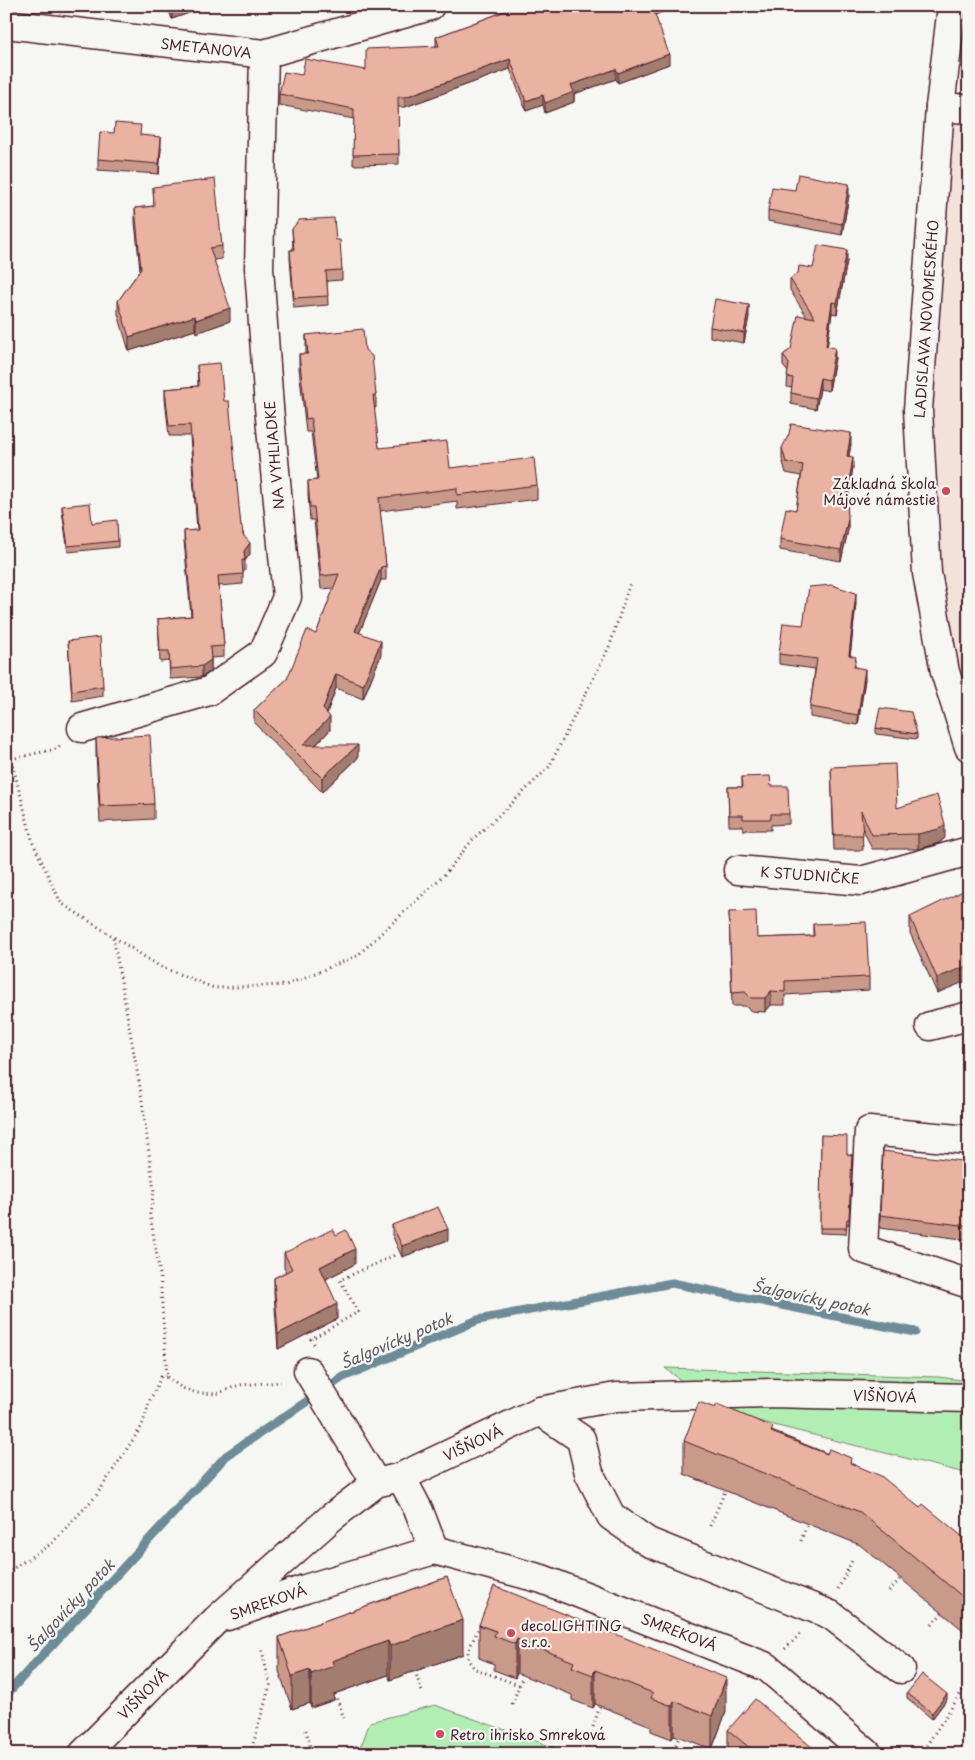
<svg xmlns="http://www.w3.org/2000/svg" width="975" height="1760" viewBox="0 0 975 1760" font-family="'Playpen Sans',sans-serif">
<rect width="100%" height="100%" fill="#f6f6f2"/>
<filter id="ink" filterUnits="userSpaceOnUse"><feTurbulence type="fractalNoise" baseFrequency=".02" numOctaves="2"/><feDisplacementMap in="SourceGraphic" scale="10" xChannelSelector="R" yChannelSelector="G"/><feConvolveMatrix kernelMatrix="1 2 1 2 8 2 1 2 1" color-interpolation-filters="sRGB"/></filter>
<g filter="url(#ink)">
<path fill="#f2e2da" d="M969,113V747L945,672L918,410L941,116Z"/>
<g fill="#b1eeb4" stroke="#7e8670">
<path d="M665,1368L938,1377L969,1381V1474L722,1412Z"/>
<path d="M435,1705L564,1751L571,1754H358L370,1722Z"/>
</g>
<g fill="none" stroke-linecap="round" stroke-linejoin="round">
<path stroke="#6d8c97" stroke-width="9" d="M6,1695L226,1456L343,1377L478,1320L672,1283L915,1332"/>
<defs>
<g id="minor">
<path d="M952,6L940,107L918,410L927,573L945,672L969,747"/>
<path d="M6,24L264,54L430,6"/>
<path d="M940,107L969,109"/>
<path d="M82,728L209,691L263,653L287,597L269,407L259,268L264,54"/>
<path d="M738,870L861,881L969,851"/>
<path d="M930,1026L969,1016"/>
<path d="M969,1140L869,1131L863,1249L969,1284"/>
<path d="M308,1371L376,1483"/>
<path d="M540,1411L581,1439L589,1473L611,1516L648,1542L831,1615L901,1669"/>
<path d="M401,1477L419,1511L434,1550"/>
<path d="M227,1616L305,1589L434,1550L542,1579L767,1667L868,1754"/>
<path d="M83,1754L216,1620L332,1517L376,1483L401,1477L540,1411L616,1397L771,1393L969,1398"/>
</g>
</defs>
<use href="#minor" stroke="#4a1f2b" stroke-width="31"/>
<g stroke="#4a1f2b" stroke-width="3" stroke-dasharray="1 4" stroke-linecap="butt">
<path d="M6,752L11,759L33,843L61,903L159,966L214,988L286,985L357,956L445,874L473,839L508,807L549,767L610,645L630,583"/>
<path d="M6,760L56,749L61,745"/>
<path d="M314,1344L311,1339L358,1312L340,1280L395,1255"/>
<path d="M167,1377L182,1388L197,1393L216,1394L239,1385L281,1382"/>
<path d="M710,1526L725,1491"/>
<path d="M801,1541L807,1524"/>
<path d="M6,1573L51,1544L96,1496L142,1426L150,1400L161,1377H167L160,1275L150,1214L154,1191L141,1093L113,936"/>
<path d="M838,1589L852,1561"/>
<path d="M889,1591L900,1579"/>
<path d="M480,1625L468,1651V1660L475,1669L519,1685"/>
<path d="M932,1625L942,1613"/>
<path d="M785,1649L802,1632"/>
<path d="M415,1671L422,1692"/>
<path d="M335,1694L344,1718"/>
<path d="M512,1704L523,1676"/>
<path d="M593,1727L600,1706"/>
<path d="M306,1730L312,1754"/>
<path d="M252,1748L270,1685L261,1647"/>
<path d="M332,1754L361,1745"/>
<path d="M672,1754L679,1737"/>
<path d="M921,1754L969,1681"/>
</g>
<use href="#minor" stroke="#f6f6f2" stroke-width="28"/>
</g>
<g fill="#c9998a" stroke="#4a1f2b">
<path d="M167,6H209L172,19Z"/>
<path d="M519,6H679L655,15L669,64L618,83L616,79L574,94V102L545,113L543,105L526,111L510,69L405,107H398L399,164L353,165L354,119L279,105V94L302,75L366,70L436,46V37Z"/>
<path d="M141,135L161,148L159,174L98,170V159Z"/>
<path d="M153,187L222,246V259L214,260L230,321L196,333L195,330L129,351L118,314V301L140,270L135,222V208L154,206Z"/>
<path d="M795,190L849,195L842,235L768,221V210Z"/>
<path d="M292,229L336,240L342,270V280L327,281L328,305L294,308L290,259V250H293Z"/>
<path d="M847,261L837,314L832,313L827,346L835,358L829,391L820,389L816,409L791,404V393L792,388L787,387L788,372L783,366V355L791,349L807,317L790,290V279L813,268Z"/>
<path d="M749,316L744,343L710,337V327Z"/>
<path d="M306,335L365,350L376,395V408H374L379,448L450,468L537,485V499L457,509V501L380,511L386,566V580H381L359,633L381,655L363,699L336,688L327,713L330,730L316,745L358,758L322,792L254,723V710L287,679L316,634L334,588L321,589L314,520H310L308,495V481L317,480L311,432H306L299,368V354H306Z"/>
<path d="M197,365L224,401L241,527L250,554L245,561V571H243V584L219,586L224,646V657L211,658V671L202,677L170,679L169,661L160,662L158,619L191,616L184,541V531L197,530L190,436H169L165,399V389L198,386Z"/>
<path d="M851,444L849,456L853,467L847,504L848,530L841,561L780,550V539L796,510L801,476L786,473L782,459V448Z"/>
<path d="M62,506L92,523L118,541V547L68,552L62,511Z"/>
<path d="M856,603L850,656L856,667L865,679L858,725L810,717V707L815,669L779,664V654L803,625Z"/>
<path d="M68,641L103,686V696L72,701Z"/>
<path d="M876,728L917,734V739L876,734Z"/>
<path d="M96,738L154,804V819L100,822L96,754Z"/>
<path d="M831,767L897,808L945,838L939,843L918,849H872L862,827L863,850H834Z"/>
<path d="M742,777L771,786L789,814V824L771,825V830H743V826H729L728,787H742Z"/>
<path d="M969,898L937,993L910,933V917Z"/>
<path d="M729,912L757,938L813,936V924L869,977V990L785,995V1005H771L765,1012L751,1011L745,1006H732Z"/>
<path d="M821,1135L847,1154L852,1155L849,1224H847L846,1234L820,1233Z"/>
<path d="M969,1162V1240L880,1228V1215Z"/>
<path d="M392,1225L448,1240L402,1257L392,1235Z"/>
<path d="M336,1235L355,1264L326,1279L337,1319L278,1349L274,1294V1278L286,1272L284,1268V1253Z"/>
<path d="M715,1408L851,1463L920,1508L969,1542V1635L860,1545L684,1474V1441Z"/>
<path d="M447,1577L463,1654L390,1680L388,1675L334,1694V1700L311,1708L310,1703L292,1709L279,1671V1637Z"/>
<path d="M479,1625L726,1712L712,1749L674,1735L672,1739L651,1731V1726L595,1704L593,1708L572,1700V1695L517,1673L515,1678L494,1670V1664L479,1658Z"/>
<path d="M907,1693L947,1699L932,1719L907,1698Z"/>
<path d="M728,1730L820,1754H728Z"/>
</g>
<g fill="#a47d71" stroke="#4a1f2b">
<path d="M179,6H209L172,19V9Z"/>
<path d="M652,6H679L652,16Z"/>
<path d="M775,6H788L775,12Z"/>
<path d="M669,54V64L618,83V73Z"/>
<path d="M510,59V69L405,107V97Z"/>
<path d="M616,69V79L574,94V102L545,113V103L571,85Z"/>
<path d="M543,95V105L526,111V101Z"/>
<path d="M161,137V148L159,174V164Z"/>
<path d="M849,184V195L842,235V224Z"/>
<path d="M847,250V261L837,314V303Z"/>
<path d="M832,302V313L826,356V346Z"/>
<path d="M749,305V316L744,343V333Z"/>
<path d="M230,308V321L196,333V320Z"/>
<path d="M195,316V330L129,351V337Z"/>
<path d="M835,348V358L829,391V380Z"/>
<path d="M820,378V389L816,409V398Z"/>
<path d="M851,433V444L847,466V456Z"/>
<path d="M853,457V467L847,507V496Z"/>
<path d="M848,519V530L841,561V550Z"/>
<path d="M250,543V554L244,561V551Z"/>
<path d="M381,567V580L355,644V631Z"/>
<path d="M856,593V603L849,665V655Z"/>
<path d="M381,641V655L363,699V685Z"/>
<path d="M211,660V671L202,677V666Z"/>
<path d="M865,669V679L858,725V715Z"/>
<path d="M336,674V688L323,723V709Z"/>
<path d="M330,717V730L303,758V745Z"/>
<path d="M358,745V758L322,792V778Z"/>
<path d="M945,824V838L939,843L918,849V834Z"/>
<path d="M969,965V980L937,993V978Z"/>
<path d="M771,991V1005L765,1012V998Z"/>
<path d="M448,1229V1240L402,1257V1246Z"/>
<path d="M355,1249V1264L320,1282V1267Z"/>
<path d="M337,1304V1319L278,1349V1334Z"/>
<path d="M463,1620V1654L390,1680V1646Z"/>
<path d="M517,1639V1673L515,1678V1644Z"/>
<path d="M388,1641V1675L334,1694V1700L311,1708V1674L332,1661Z"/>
<path d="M310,1670V1703L292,1709V1676Z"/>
<path d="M595,1670V1704L593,1708V1675Z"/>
<path d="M726,1678V1712L712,1749V1716Z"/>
<path d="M947,1694V1699L932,1719V1713Z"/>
<path d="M674,1701V1735L672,1739V1706Z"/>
</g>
<g fill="#eab2a1" stroke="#4a1f2b">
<path d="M171,6H179L172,9Z"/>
<path d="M519,6H652L669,54L618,73L616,69L571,85L574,92L545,103L543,95L526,101L510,59L405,97H398L399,154L353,155L354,109L279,94L284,72L302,75L305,59L366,70V49L439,46L436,37Z"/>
<path d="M115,123L141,125L140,135L161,137L159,164L98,159L100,132L114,133Z"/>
<path d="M798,174L849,184L842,224L768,210L772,187L795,190Z"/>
<path d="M215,179L222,246L210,248L230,308L196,320L195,316L129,337L118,301L141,269L135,208L154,206L153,187Z"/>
<path d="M334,218L336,240H340L342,270L326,271L328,296L294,298L290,250H294L292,229L299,220Z"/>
<path d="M818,245L847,250L837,303L832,302L826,346L835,348L829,380L820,378L816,398L791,393L793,378L787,377L789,364L783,355L791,349L798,315L815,318L790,279L798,273L799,266L813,268Z"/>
<path d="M715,299L749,305L744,333L710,327Z"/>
<path d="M363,329L365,350L372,356L376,395H373L379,448L447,441L450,468L534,458L537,485L457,495V488L379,498L386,566L381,567L355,631L381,641L363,685L336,674L323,709L330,717L303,745H358L322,778L254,710L287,679L307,630L316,634L339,574L321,576L314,507H310L308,481L318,480L311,418L306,419L299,354H308L306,335Z"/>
<path d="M220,363L224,401H229L241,527L242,526L243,535L250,543L244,551L245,560H242L243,574L218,576L224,646L210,647L211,660L202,666L170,669L169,651H160L158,619L192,616L184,531L198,530L190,425L169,426L165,389L199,386L197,365Z"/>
<path d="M791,424L851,433L847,456L853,457L847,496L848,519L841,550L780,539L786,508L796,510L803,465L786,462L782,448L789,434Z"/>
<path d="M90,503L92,523L117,520L118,541L68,546L62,506Z"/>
<path d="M832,585L856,593L849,655L856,657L854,667L865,669L858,715L810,707L817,659L779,654L783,623L803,625L809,587Z"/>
<path d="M100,637L103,686L72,691L68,641Z"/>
<path d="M880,708L911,712L917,734L876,728Z"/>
<path d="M150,735L154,804L100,806L96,738Z"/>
<path d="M895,764L897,808L937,795L945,824L939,829L918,834L872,835L861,811L863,835H834L831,767Z"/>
<path d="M770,776L771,786H788L789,814H771V819H743V815H729L728,787H743L742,777Z"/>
<path d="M965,890L969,898V965L937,978L910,917Z"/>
<path d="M756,911L757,938L814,936L813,924L866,922L869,977L785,981V992L771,991L765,998H751L745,992L732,993L729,912Z"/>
<path d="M821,1135L847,1136V1154L852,1155L849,1219H847L846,1228H820Z"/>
<path d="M883,1151L969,1162V1226L880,1215Z"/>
<path d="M438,1207L448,1229L402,1246L392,1225Z"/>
<path d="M333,1229L336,1235L346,1230L355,1249L320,1267L337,1304L278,1334L274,1278L292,1269L284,1253Z"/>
<path d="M699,1402L715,1408L717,1404L736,1412L773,1427L771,1432L827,1454L829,1449L851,1458L850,1463L881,1476L920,1508L923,1504L969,1542V1602L860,1512L684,1441Z"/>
<path d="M447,1577L463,1620L390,1646L388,1641L332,1661L334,1666L311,1674L310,1670L292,1676L279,1637Z"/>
<path d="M494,1586L726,1678L712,1716L674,1701L672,1706L651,1698L653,1693L595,1670L593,1675L572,1667L574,1662L517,1639L515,1644L494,1636L496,1631L479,1625Z"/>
<path d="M922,1674L947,1694L932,1713L907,1693Z"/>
<path d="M755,1699L820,1754H755L756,1753L728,1730Z"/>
<path d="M953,1747L958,1754H944Z"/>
</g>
</g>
<g fill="#d1495b" stroke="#f6f6f2" stroke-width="2">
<circle cx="946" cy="491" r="5"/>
<circle cx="511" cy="1633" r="5"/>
<circle cx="440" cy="1734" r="5"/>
</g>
<g text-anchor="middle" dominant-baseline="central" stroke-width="4.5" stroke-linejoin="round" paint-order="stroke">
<g font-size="14" fill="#4a1f2b" stroke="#f6f6f2">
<text transform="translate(206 48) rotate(6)">SMETANOVA</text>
<text transform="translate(926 319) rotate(-86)">LADISLAVA NOVOMESKÉHO</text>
<text transform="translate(274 455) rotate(-95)">NA VYHLIADKE</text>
<text transform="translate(810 875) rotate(4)">K STUDNIČKE</text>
<text transform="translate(885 1396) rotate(2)">VIŠŇOVÁ</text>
<text transform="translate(473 1443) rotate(-25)">VIŠŇOVÁ</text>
<text transform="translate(268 1602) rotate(-19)">SMREKOVÁ</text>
<text transform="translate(679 1632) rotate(21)">SMREKOVÁ</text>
<text transform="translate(143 1694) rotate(-45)">VIŠŇOVÁ</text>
</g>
<g font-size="14" fill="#4a1f2b" stroke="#f6f6f2" text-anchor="start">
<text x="936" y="483" text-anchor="end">Základná škola<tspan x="936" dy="16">Májové námestie</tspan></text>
<text x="521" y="1625">decoLIGHTING<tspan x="521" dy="16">s.r.o.</tspan></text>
<text x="450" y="1734">Retro ihrisko Smreková</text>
</g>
<g font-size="15" font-style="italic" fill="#5c5661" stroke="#f6f6f2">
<text transform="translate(811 1297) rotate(12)">Šalgovícky potok</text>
<text transform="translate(396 1340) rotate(-23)">Šalgovícky potok</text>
<text transform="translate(70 1605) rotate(-47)">Šalgovícky potok</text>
</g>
</g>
<rect width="975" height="1760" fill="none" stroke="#f6f6f2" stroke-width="25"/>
<rect x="12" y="12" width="950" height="1735" fill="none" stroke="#4a1f2b" stroke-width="2" filter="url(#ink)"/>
</svg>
